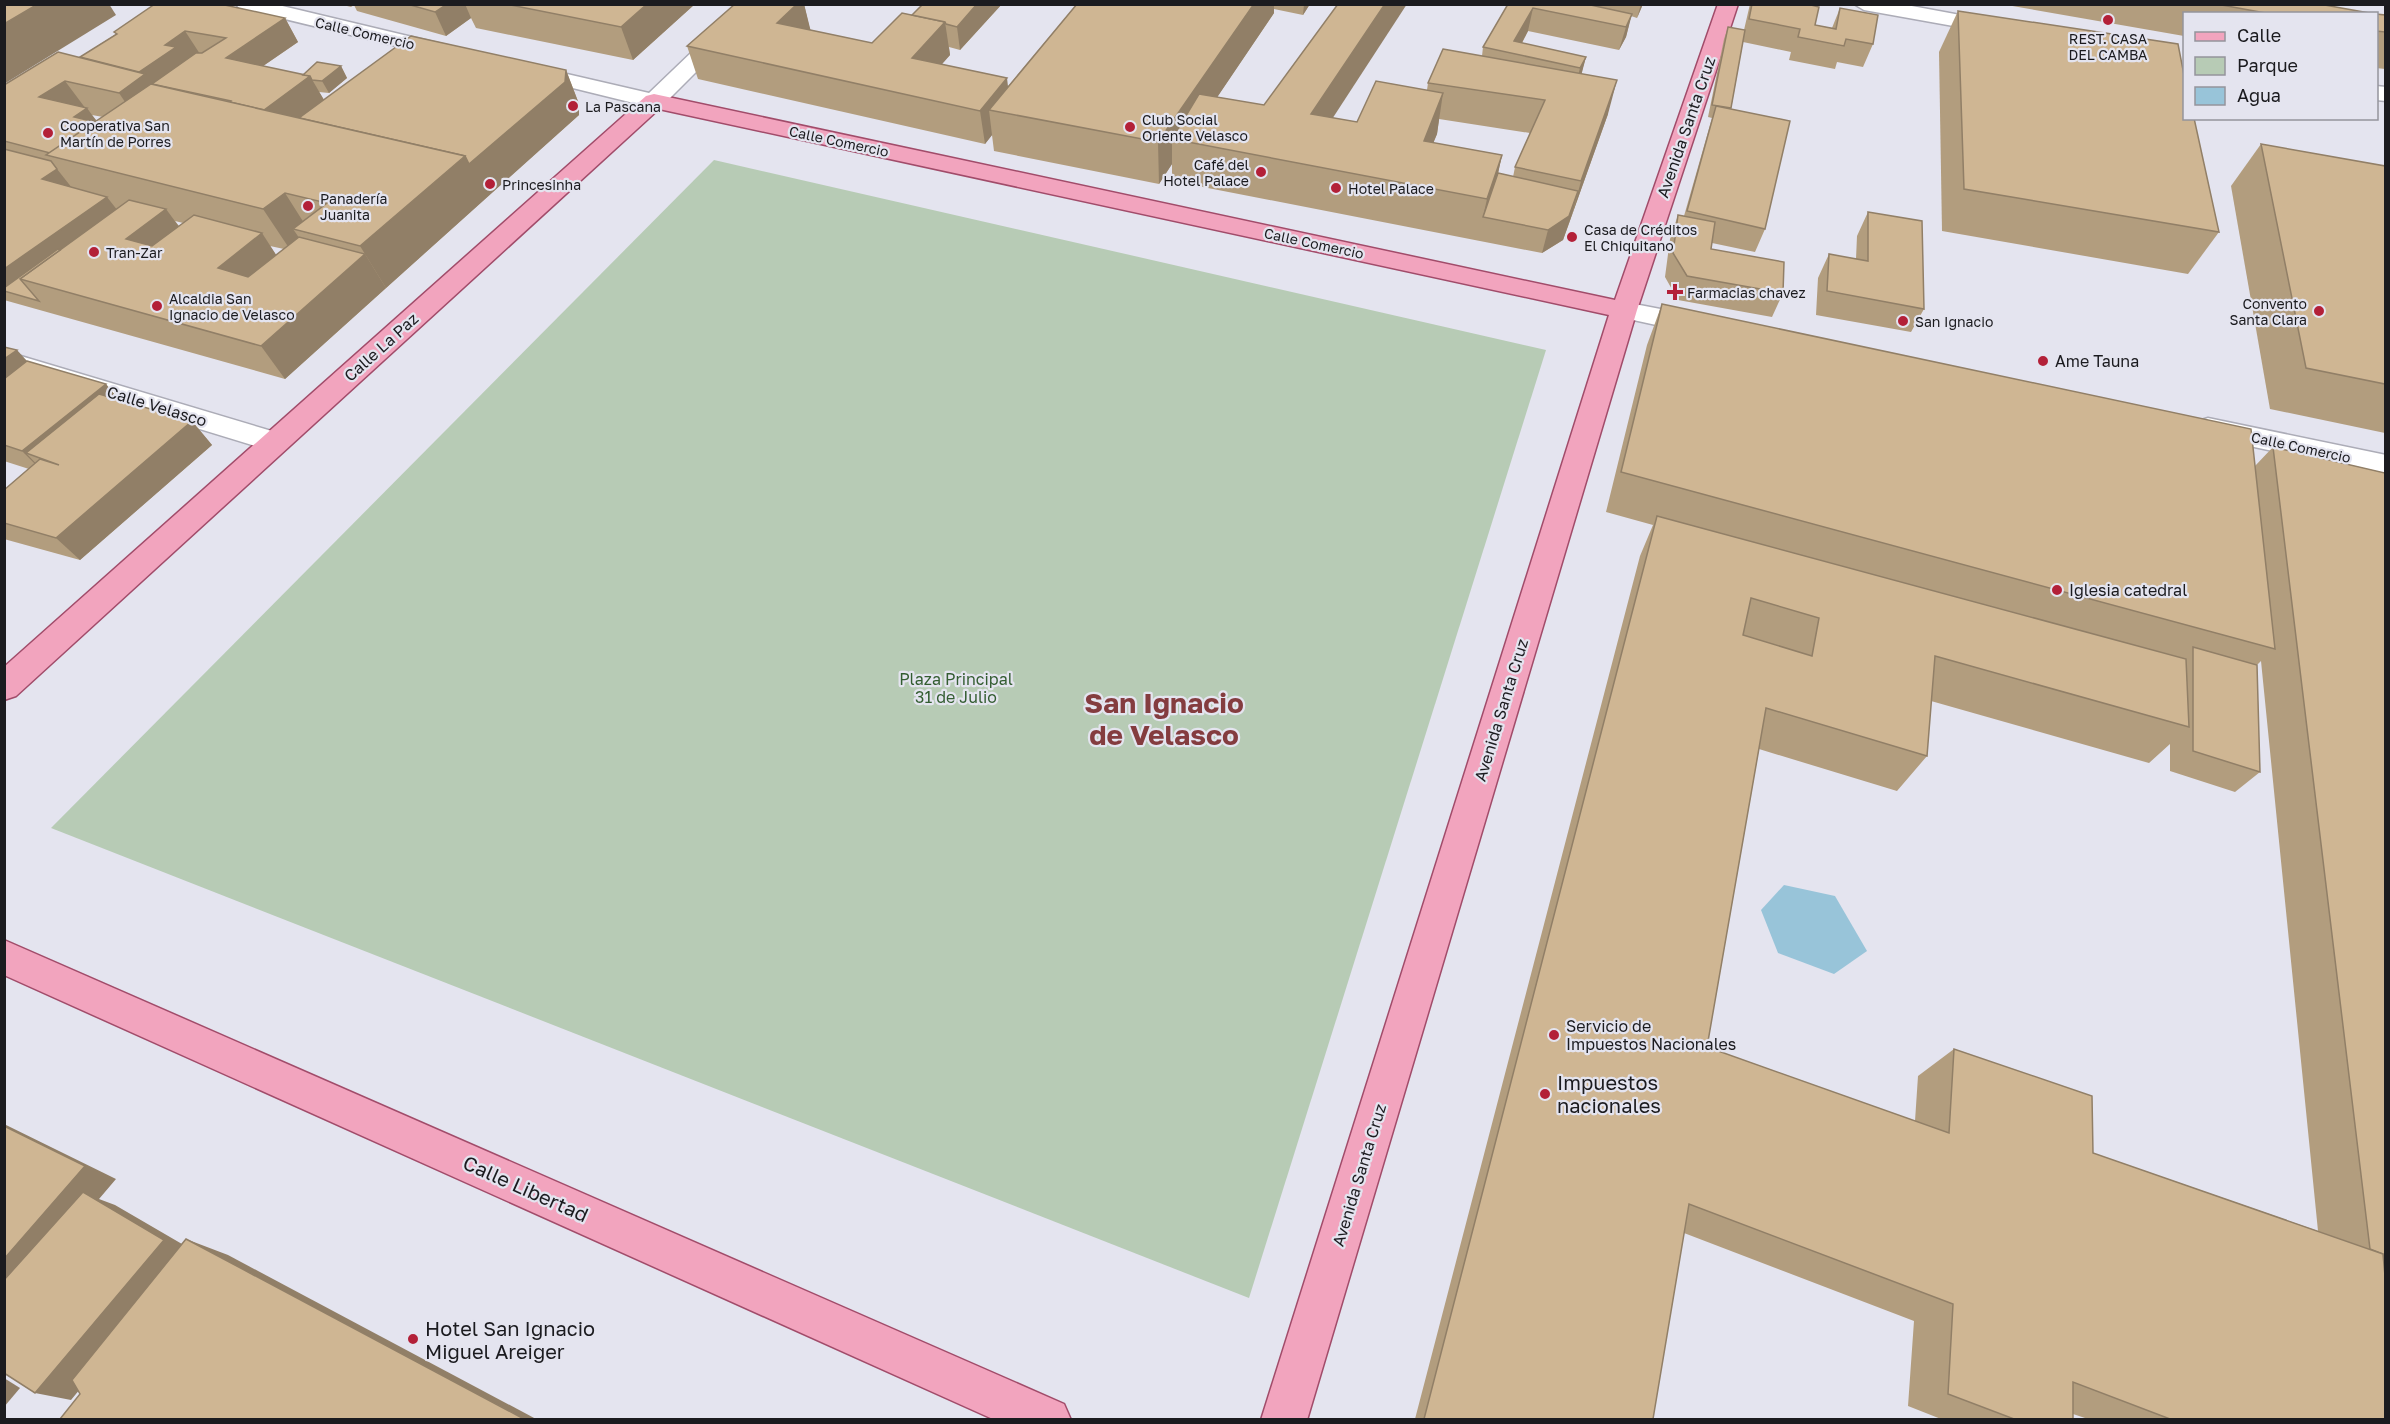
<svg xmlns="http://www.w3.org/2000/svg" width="2390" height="1424" viewBox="0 0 2390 1424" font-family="'Golos Text',sans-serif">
<rect width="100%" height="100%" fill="#e4e4ef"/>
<path fill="#b7cbb5" d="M714,160L1546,350L1249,1298L51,828Z"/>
<path fill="#98c4d9" d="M1784,885L1835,896L1867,951L1834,974L1778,953L1761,910Z"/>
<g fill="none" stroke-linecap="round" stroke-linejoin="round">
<defs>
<g id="minor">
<path d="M236,4H274L454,47L457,52L454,57L446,58L239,8Z"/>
<path d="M742,4H764L662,106L654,108L528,77L520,76L517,71L520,66L528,65L649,93Z"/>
<path d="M1854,4H1901L1998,22L2005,24L2008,28L2005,32L1998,34L1864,10Z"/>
<path d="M2376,86L2386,87V101L2376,100Z"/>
<path d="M1624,302L1702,317L1711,320L1715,326L1711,332L1702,335L1615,316L1611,310L1615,304Z"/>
<path d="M4,351L285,435L289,442L285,449L275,452L4,369Z"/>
<path d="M2208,418L2386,455V475L2198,435L2194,428L2198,421Z"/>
</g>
<g id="major">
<path d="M1718,4H1738L1637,310L1307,1420H1261L1609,315L659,109L16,696L4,700V667L646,96L654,94L1615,300Z"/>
<path d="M4,940L1064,1404L1071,1420H995L4,975Z"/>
</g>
</defs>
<use href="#minor" stroke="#acacb7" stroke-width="3"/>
<use href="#major" stroke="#a14c6a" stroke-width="3"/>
<use href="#minor" fill="#fff" fill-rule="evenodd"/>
<use href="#major" fill="#f2a4be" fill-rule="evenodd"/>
</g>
<g fill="#b29d7e" fill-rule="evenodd">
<path d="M339,4H695L633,60L476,28L471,18L446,36L357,11L354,5L351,7Z"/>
<path d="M735,4H804L810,30L872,43L912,15L1002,4L960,50L949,47L950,55L942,64L1008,86L1077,4H1310L1303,15L1274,9V13L1217,97L1357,122L1427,90L1428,83L1482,56L1483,47L1508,4H1643L1637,18L1631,16L1626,37L1619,50L1528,31L1522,43L1586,57L1581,74L1608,114L1563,240L1542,253L1172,181V164L1159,184L994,151L992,135L985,144L698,79L687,46ZM1439,119L1530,133L1515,167L1513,177L1498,173L1502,155L1433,143L1437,134Z"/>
<path d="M1750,4H1807L1815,25L1832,28L1840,8L1873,44L1863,67L1837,62L1835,69L1789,60L1791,52L1743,42L1731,109L1765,229L1755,252L1712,243L1711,249L1783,293L1772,317L1678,300L1665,277L1670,239L1678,215L1684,216L1712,118L1708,117L1724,39L1728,27L1744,30Z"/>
<path d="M2001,4H2319L2375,14H2184V36Z"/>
<path d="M1958,11L2219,232L2188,274L1942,231L1939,52Z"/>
<path d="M2376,14L2385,15V69L2376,68Z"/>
<path d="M285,18L298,42L263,66L303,75L341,66L347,78L329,93L319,92L324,100L566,70L579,104V115L486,198L285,379L4,300V85L80,57L116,34L114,32ZM92,115L103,117L97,121ZM175,221L183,223L179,226ZM270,246L284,249L276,255Z"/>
<path d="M2261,144L2385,166V433L2270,409L2231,186Z"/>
<path d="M1868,212L1924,309L1911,332L1816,315L1818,278L1829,254L1856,259L1857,236Z"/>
<path d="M1662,304L2255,466L2273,447L2385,473V1419H2088L2073,1414V1419H1941L1908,1406L1914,1321L1684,1233L1653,1419H1415L1640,556L1653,525L1606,512L1647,345ZM2261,661L2318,1231L2093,1153L1954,1049L1918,1076L1915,1121L1707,1047L1759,749L1897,791L1927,756L1931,701L2149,763L2170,744V771L2235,792L2260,772L2257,665Z"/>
<path d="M4,347L27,361L120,400L192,421L212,445L80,560L4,539V490L29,469L4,461Z"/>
</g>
<g fill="#917f67">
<path d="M38,4H109L116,15L4,84V24Z"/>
<path d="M447,4H465L471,18L446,36L435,12Z"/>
<path d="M647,4H695L633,60L621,27Z"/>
<path d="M797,4H804L811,32L777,23Z"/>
<path d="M977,4H1002L960,50L957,27Z"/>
<path d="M1254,4H1274V13L1187,142L1172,139V164L1159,184L1158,142Z"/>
<path d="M1304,4H1310L1303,15Z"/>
<path d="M1385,4H1407L1308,156L1311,114Z"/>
<path d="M1641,4H1643L1637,18Z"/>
<path d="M1533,8L1528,31L1516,54L1514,41Z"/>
<path d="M1632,14L1626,37L1619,50L1626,27Z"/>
<path d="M285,18L298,42L240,82L226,58Z"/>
<path d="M945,22L950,55L918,91L912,58Z"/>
<path d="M185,31L200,54L142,127L119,93L165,45Z"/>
<path d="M1586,57L1580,80L1574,92L1580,68Z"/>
<path d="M341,66L347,78L329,93L322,81Z"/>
<path d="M566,70L579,104V115L386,288L360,246Z"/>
<path d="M310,76L324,100L264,145L249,121Z"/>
<path d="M1007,78L1011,112L989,110L992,135L985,144L980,111Z"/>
<path d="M1617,80L1608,114L1572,215L1581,181Z"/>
<path d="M65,81L86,109L87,108L100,126L64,131L39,97Z"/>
<path d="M1443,93L1437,134L1417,183L1424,141Z"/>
<path d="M1502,155L1493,197L1483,217L1487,199Z"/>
<path d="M57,169L76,193L42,179Z"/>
<path d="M1578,191L1572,215L1563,240L1542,253L1548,230Z"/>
<path d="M285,193L311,234L293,229L302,242L291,251L263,209Z"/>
<path d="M107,197L125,220L20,279L4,291V269Z"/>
<path d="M166,209L191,243L152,273L126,239Z"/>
<path d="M262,233L284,267L242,302L218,268Z"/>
<path d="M365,254L386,288L285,379L261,346Z"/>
<path d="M17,350L47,383L4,416V359Z"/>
<path d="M106,384L126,408L26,453L45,473V474L22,451Z"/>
<path d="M192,421L212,445L80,560L56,538Z"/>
<path d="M4,1124L116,1179L99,1199L115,1205L194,1251L71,1400L35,1393L4,1311Z"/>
<path d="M186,1239L228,1255L536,1419H524Z"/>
<path d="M4,1378L20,1388L4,1407Z"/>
</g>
<g fill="#cfb693" stroke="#917f67" stroke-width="1.5" fill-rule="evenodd">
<path d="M4,4H38L4,24Z"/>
<path d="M155,4H220L285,18L226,58L310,76L264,110L230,102L231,101L152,84L196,53H202L226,38L185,31L165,45L176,47L139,72L80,57L117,34L114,32Z"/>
<path d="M407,4H447L435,12Z"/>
<path d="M506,4H647L621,27Z"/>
<path d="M735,4H797L777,23L872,43L902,13L945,22L912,58L1007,78L980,111L687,46Z"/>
<path d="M923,4H977L957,27L946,24L945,22L912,15Z"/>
<path d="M1077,4H1254L1158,142L989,110Z"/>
<path d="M1338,4H1385L1311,114L1357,122L1376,81L1443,93L1424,141L1502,155L1487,199L1172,139L1199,94L1264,105Z"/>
<path d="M1508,4H1586L1632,14L1626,27L1533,8L1514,41L1586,57L1580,68L1483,47Z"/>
<path d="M1752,4H1807L1819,7L1815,25L1836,29L1840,8L1878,15L1873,44L1846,39L1844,46L1798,37L1800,29L1749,19Z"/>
<path d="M2216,4H2319L2375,14H2271Z"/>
<path d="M1958,11L2178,44L2184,75V118H2194L2219,232L1964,189Z"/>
<path d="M2376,14L2385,15V32L2376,31Z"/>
<path d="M1728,27L1745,30L1731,108L1712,105Z"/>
<path d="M411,36L566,70L565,82L469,164L465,156L299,118Z"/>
<path d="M1443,49L1617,80L1581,181L1515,167L1545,100L1428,83Z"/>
<path d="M58,52L145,74L119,93L65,81L39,97L87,108L74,117L95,122L50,153L4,141V85Z"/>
<path d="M317,62L341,66L322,81L312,80L310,76L303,75Z"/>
<path d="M151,84L465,156L360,246L293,229L327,203L285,193L263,209L46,155Z"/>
<path d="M1716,106L1790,121L1765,229L1687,211Z"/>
<path d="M2261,144L2385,166V384L2306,368Z"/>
<path d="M4,149L51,161L57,169L42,179L107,197L4,269Z"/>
<path d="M1498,173L1578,191L1569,216L1548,230L1483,217Z"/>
<path d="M129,200L166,209L126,239L152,246L194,215L262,233L218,268L248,277L299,237L365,254L261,346L20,279Z"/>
<path d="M1868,212L1922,221L1924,309L1827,291L1829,254L1868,261Z"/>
<path d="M1678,215L1715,222L1711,249L1784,262L1783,293L1687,276L1673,253Z"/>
<path d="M58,249L60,250L20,279L39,301L4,291V288Z"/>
<path d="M1662,304L2251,429L2275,649L1621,472Z"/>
<path d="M4,347L17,350L4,359Z"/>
<path d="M27,361L106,384L22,451L4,445V379Z"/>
<path d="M99,394L192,421L56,538L4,523V490L40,459L59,465L26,453Z"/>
<path d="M2273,447L2385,473V1262H2384L2383,1254L2370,1249Z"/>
<path d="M1657,516L2186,659L2189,727L1935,656L1927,756L1766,708L1707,1047L1949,1133L1954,1049L2092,1096L2093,1153L2383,1254L2385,1276V1419H2170L2073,1382V1419H2014L1948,1394L1953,1304L1689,1204L1653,1419H1424ZM1751,598L1819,618L1812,656L1743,635Z"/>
<path d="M2193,647L2257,665L2260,772L2193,751Z"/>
<path d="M4,1126L85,1166L4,1259Z"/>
<path d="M83,1192L164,1240L35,1393L4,1373V1280Z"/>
<path d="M186,1239L524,1419H60L80,1394L72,1380Z"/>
</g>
<g fill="#b32038" stroke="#e4e4ef" stroke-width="2">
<circle cx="2108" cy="20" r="6"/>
<circle cx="573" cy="106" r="6"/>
<circle cx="1130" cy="127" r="6"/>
<circle cx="48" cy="133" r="6"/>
<circle cx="1261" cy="172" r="6"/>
<circle cx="490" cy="184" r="6"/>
<circle cx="1336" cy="188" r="6"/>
<circle cx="308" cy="206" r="6"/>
<circle cx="1572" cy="237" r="6"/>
<circle cx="94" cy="252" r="6"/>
<path d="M1672 283h6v6h6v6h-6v6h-6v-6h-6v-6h6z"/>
<circle cx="157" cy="306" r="6"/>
<circle cx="2319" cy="311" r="6"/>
<circle cx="1903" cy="321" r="6"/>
<circle cx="2043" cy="361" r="6"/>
<circle cx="2057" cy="590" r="6"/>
<circle cx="1554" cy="1035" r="6"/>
<circle cx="1545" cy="1094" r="6"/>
<circle cx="413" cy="1339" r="6"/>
</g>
<g text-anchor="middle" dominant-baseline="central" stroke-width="4.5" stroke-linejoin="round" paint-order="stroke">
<g font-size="14" fill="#1b1b1f" stroke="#e4e4ef">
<text transform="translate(365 33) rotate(13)">Calle Comercio</text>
<text transform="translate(839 141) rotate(12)">Calle Comercio</text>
<text transform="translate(1314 243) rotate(12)">Calle Comercio</text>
<text transform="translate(2301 447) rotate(12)">Calle Comercio</text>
</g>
<g font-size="14" fill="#1b1b1f" stroke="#e4e4ef" text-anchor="start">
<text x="2108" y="38" text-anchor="middle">REST. CASA<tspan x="2108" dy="16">DEL CAMBA</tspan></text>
<text x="585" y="106">La Pascana</text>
<text x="1142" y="119">Club Social<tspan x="1142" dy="16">Oriente Velasco</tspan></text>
<text x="60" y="125">Cooperativa San<tspan x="60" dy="16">Martín de Porres</tspan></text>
<text x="1249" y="164" text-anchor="end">Café del<tspan x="1249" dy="16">Hotel Palace</tspan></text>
<text x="502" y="184">Princesinha</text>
<text x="1348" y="188">Hotel Palace</text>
<text x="320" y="198">Panadería<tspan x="320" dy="16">Juanita</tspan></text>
<text x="1584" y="229">Casa de Créditos<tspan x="1584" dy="16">El Chiquitano</tspan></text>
<text x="106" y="252">Tran-Zar</text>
<text x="1687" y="292">Farmacias chavez</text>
<text x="169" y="298">Alcaldia San<tspan x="169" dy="16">Ignacio de Velasco</tspan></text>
<text x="2307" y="303" text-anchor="end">Convento<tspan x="2307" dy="16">Santa Clara</tspan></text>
<text x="1915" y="321">San Ignacio</text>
</g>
<g font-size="16" fill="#1b1b1f" stroke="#e4e4ef">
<text transform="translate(1686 127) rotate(-71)">Avenida Santa Cruz</text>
<text transform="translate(381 347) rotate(-42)">Calle La Paz</text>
<text transform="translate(157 406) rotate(17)">Calle Velasco</text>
<text transform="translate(1501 710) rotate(-73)">Avenida Santa Cruz</text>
<text transform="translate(1359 1175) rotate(-73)">Avenida Santa Cruz</text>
</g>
<g font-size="16" fill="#1b1b1f" stroke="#e4e4ef" text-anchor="start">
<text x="2055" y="361">Ame Tauna</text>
<text x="2069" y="590">Iglesia catedral</text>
<text x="1566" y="1026">Servicio de<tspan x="1566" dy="18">Impuestos Nacionales</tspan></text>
</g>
<g font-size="16" fill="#335d31" stroke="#e4e4ef">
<text x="956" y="679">Plaza Principal<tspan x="956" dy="18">31 de Julio</tspan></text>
</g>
<g font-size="20" fill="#1b1b1f" stroke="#e4e4ef" text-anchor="start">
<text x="1557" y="1082">Impuestos<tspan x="1557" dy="23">nacionales</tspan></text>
<text x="425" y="1328">Hotel San Ignacio<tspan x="425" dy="23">Miguel Areiger</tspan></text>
</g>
<g font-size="20" fill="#1b1b1f" stroke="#e4e4ef">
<text transform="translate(526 1188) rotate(24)">Calle Libertad</text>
</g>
<g font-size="28" font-weight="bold" fill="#843c3f" stroke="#e4e4ef">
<text x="1164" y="702">San Ignacio<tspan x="1164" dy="32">de Velasco</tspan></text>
</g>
</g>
<rect width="2390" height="1424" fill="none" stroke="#1b1b1f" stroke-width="12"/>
<rect x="2183" y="12" width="195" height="108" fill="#e4e4ef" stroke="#94949c" stroke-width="1.5"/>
<rect x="2195" y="32" width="30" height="9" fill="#f2a4be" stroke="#94949c" stroke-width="1.5"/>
<text x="2237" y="42" font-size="18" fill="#1b1b1f">Calle</text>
<rect x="2195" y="57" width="30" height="18" fill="#b7cbb5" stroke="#94949c" stroke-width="1.5"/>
<text x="2237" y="72" font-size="18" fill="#1b1b1f">Parque</text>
<rect x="2195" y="87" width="30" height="18" fill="#98c4d9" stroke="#94949c" stroke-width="1.5"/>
<text x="2237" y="102" font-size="18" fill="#1b1b1f">Agua</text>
</svg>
